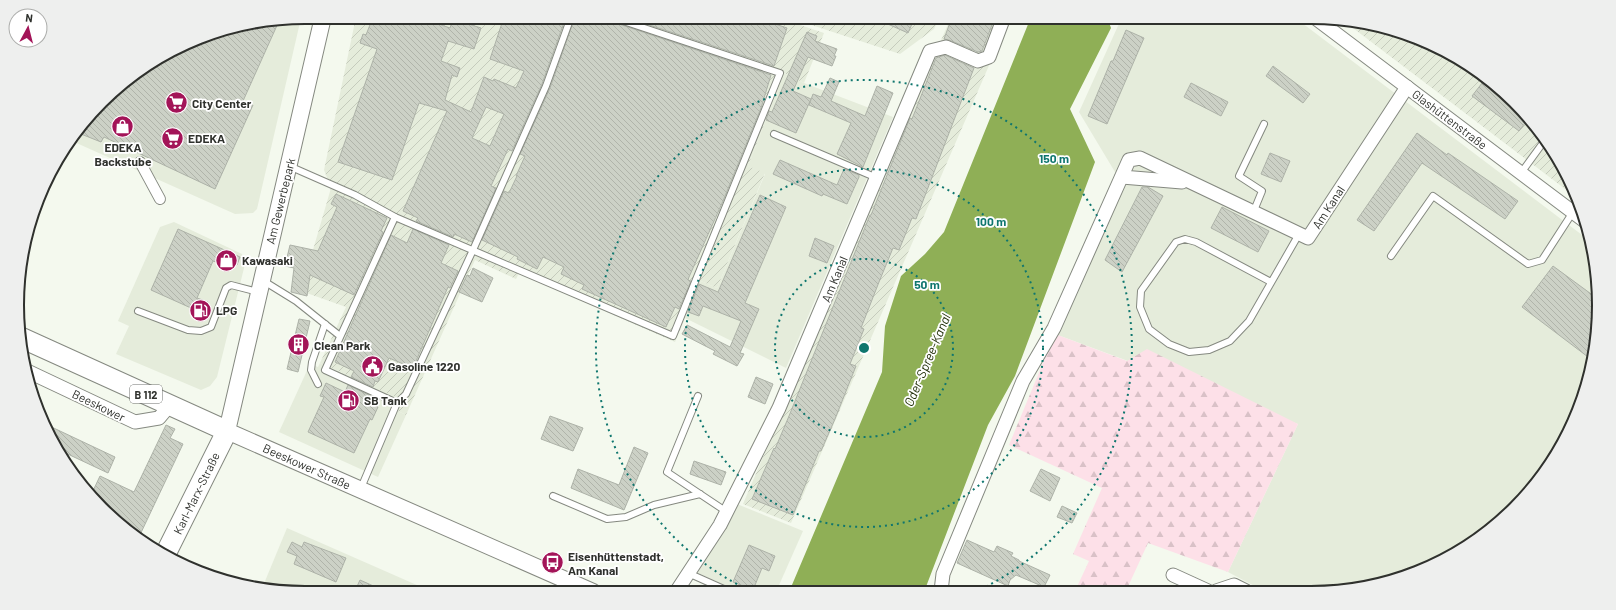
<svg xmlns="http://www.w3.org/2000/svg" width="1616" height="610" viewBox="0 0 1616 610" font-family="Barlow,sans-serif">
<defs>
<pattern id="industrial-furrows" width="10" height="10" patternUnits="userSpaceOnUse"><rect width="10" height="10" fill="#e5ecdb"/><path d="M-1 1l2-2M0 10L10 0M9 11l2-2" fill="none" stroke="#c5cbbc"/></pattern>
<pattern id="forest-firs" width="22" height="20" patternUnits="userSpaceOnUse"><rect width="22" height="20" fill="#fde0e8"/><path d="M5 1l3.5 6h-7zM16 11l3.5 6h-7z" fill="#d9c1c7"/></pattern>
<pattern id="building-back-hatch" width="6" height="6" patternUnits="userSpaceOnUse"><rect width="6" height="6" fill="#ccd1c6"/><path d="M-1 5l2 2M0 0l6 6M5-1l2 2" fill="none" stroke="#b0b4aa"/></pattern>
</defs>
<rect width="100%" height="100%" fill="#f4f9ee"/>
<g fill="#e5ecdb">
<path d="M1122,17H1291L1306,26L1590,241L1597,268L1598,324L1589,380L1551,465L1501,521L1438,563L1349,591H1264L1228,572L1298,424L1055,334L1124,187L1079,112Z"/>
<path d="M301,18L257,209L253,213L235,214L72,141L115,88L161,56L212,32Z"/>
<path d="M784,73L804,83L893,117L786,368L685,318L701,281L717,288L765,174L748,166Z"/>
<path d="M174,222L242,254L245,264L217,377L210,386L201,390L116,354L129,326L118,321L160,227Z"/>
<path d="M320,363L401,399L396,410L406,415L378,477L279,432L310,364L318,367Z"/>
<path d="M737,504L803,531L776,592H740L696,572Z"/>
<path d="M287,528L435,593H305L266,588L263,586Z"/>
</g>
<g fill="url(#industrial-furrows)">
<path d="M356,17H776L824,33L804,83L784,73L748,166L765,173L717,288L701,281L675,342L519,273L516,279L475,260L406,415L396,410L400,399L320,363L346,307L301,291L331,188L324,170Z"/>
<path d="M787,17H940L934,29L900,54Z"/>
<path d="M951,17H1010L791,523L743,504Z"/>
<path d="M1345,22L1386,27L1439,47L1487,77L1528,115L1561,161L1577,198Z"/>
</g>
<path fill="url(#forest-firs)" d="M1055,334L1127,361L1147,349L1298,424L1228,572L1148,543L1126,591H1075L1089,561L1073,554L1102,488L1009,445Z"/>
<path fill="#8faf56" d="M1031,17H1107L1111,28L1070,109L1095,162L1015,376L988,425L924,592H789L882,372L885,326L901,276L925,254L944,232Z"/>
<g fill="url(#building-back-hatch)" stroke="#adb2a8" fill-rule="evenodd">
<path d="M373,17H419L450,28L453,19L481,28L474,49L448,41L441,61L460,68L457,77L452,75L445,100L471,112L484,77L493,81L494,79L516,88L524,71L490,59L504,17H566L542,84L512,151L508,149L491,186L496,188L472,242L454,234L453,237L416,221L418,218L403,211L447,111L419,103L392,180L338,162L377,49L360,43L363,34L366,35ZM486,107L504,114L490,146L472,138Z"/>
<path d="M575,17H587L601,22L602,17H607L610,21L771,75L761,108L723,201L689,277L688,280L691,281L679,309L675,307L666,327L582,289L584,285L561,274L564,267L543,257L537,269L517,259L518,257L482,240L504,191L509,193L517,176H516L525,156L520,154L550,88Z"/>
<path d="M625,17H754L787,28L774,66Z"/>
<path d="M872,17H915L908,33Z"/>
<path d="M952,17H995L982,51L978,52L949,40L944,39Z"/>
<path d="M279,21L243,101L253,105L215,189L104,137L101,142L81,134L83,127L115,88L161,56L212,32Z"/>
<path d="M1126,30L1144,38L1107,124L1088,116L1111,61H1113Z"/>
<path d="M807,32L817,36L815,41L837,49L834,56H836L832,66L808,57L793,91L811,99L796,133L766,120L769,111L772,112Z"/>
<path d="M945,55L974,68L916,219L912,218L899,250L893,248L879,282L861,328L864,329L850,364L856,366L835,419L821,451H819L793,515L752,499L774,448L775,449L789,416L870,215H871L910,118L912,119L936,58Z"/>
<path d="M1273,66L1310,94L1303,103L1266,76Z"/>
<path d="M830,78L839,82L831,101L865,116L877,86L893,93L863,167L837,154L851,123L809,105L813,94L821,97Z"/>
<path d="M1486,78L1498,87L1529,118L1519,131L1472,96Z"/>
<path d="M1191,83L1228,102L1221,116L1184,97Z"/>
<path d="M1417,133L1447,155L1448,153L1518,201L1505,219L1422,163L1374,231L1357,220Z"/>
<path d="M1270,153L1290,161L1281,182L1261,174Z"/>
<path d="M780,160L837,185L844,169L859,175V177L847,204L823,194L822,196L773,174Z"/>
<path d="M1142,187H1148L1163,196L1122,272L1105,260Z"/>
<path d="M336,194L387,218L381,231L383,232L354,295L310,275L307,296L291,292L294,268L285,266L290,245L318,251L337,207L331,204Z"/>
<path d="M760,195L786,207L745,303L759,309L740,353L744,354L737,366L713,354L715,351L682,334L687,325L730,347L741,321L703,306L699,316L688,312L699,284L718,292Z"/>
<path d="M1222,207L1269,231L1258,252L1211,228Z"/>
<path d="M178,229L240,257L237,265L230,267L213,261L197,298L208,302L202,317L192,312L191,308L151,290Z"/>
<path d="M413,229L449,245L441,263L458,271L450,288L448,287L413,368L389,358L378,382L375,381L373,387L351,377L354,371L335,362L391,235L407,243Z"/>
<path d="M815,238L834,246L827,263L809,256Z"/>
<path d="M1553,266L1598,299V324L1592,360L1522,307Z"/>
<path d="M473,268L493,278L482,302L459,292L467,275L470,276Z"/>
<path d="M299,319L310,321L298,372L287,369Z"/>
<path d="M756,377L773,384L765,404L748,397Z"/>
<path d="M326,383L345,392L348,385L369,395L366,402L378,407L372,420L370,419L354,453L308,432L324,397L320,396Z"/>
<path d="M550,416L583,428L573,451L541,439Z"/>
<path d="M43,423L115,457L108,473L57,449Z"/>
<path d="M166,425L175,429L170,438L183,444L138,539L130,534L92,493L100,476L134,492Z"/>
<path d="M634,447L648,453L624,510L571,488L578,469L619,485Z"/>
<path d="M694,461L726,472L721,485L690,474Z"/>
<path d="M1041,469L1060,478L1050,501L1030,491Z"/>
<path d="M1062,506L1077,513L1072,523L1057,517Z"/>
<path d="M967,540L994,552L997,546L1013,553L1011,556L1019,560V561L1050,575L1044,587L1016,575L1010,580L1008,586L957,563Z"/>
<path d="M292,542L302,547L304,542L346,558L336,582L294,564L297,556L287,552Z"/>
<path d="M749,545L775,556L769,571L762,568L753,590L733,582Z"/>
<path d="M360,580L389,593H354Z"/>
</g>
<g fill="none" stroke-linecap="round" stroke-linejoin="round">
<defs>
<g id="service">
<path d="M774,134L877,178"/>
<path d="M289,166L355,195L395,217L673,336L780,73L611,17"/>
<path d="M1521,173L1545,140"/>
<path d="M1253,213L1262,191L1239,176L1264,124"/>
<path d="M395,217L325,370L397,403"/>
<path d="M1391,256L1433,196L1528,264L1542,260L1573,212"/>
<path d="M262,280L296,301L340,336"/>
<path d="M1271,282L1196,242L1185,239L1176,242L1141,291L1140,307L1149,329L1169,344L1189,352L1209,350L1230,341L1249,321L1299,234"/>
<path d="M138,311L188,330L201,331L211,327L226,288L231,285L258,292"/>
<path d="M318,384L311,370L312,362L325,324"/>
<path d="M698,396L667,472L727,512"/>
<path d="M361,488L397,403L406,394L473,250L546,86L571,17"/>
<path d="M553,496L607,519L626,517L654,505L700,494"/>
<path d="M688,573L726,590"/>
</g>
<path id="pedestrian" d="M140,162L160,199"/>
<g id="minor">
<path d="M1314,17L1586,222"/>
<path d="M1122,177L1182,182"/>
<path d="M25,370L135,422L159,418L170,405"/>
<path d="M1173,575L1208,591"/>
<path d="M941,591L943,574L1023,381L1054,328L1129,160L1140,158L1308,238L1407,87"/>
<path d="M1216,591L1234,585L1246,591"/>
<path d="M676,592L720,525L779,408L930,51L946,47L978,61L989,57L1004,17"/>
</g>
<path id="tertiary" d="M323,17L227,431L593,592"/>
<path id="primary" d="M22,338L227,431L165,555"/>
</defs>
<use href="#service" stroke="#858980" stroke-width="8"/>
<use href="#pedestrian" stroke="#858980" stroke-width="12"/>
<use href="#minor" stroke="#858980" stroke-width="15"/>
<use href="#tertiary" stroke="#858980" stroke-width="18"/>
<use href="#primary" stroke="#858980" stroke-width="22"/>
<use href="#service" stroke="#fff" stroke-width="6"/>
<use href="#pedestrian" stroke="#fff" stroke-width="10"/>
<use href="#minor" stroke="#fff" stroke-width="13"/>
<use href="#tertiary" stroke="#fff" stroke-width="16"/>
<use href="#primary" stroke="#fff" stroke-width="20"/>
</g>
<g fill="none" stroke="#0f766e" stroke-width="2" stroke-dasharray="2 4">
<circle cx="864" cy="348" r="89"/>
<circle cx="864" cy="348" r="179"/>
<path d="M753 592A268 268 0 1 1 977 591"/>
</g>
<defs>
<symbol id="supermarket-disc" viewBox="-11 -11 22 22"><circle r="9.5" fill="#a31458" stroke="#fff"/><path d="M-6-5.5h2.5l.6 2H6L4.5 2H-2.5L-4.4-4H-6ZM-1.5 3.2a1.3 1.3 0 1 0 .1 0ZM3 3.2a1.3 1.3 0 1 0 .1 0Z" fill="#fff"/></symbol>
<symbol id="shop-disc" viewBox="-11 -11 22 22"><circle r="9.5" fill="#a31458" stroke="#fff"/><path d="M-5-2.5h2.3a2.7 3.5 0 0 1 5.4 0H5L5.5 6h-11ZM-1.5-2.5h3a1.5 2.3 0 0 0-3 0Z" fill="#fff"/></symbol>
<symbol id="fuel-disc" viewBox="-11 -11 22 22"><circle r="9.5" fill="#a31458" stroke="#fff"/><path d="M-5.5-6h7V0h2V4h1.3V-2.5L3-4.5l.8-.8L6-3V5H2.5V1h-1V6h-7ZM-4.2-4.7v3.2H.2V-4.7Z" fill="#fff"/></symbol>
<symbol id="building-disc" viewBox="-11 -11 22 22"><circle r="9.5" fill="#a31458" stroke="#fff"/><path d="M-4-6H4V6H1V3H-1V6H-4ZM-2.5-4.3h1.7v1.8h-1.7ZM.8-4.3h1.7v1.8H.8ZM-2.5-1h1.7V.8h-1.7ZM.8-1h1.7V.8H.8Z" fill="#fff"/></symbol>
<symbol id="civic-disc" viewBox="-11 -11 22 22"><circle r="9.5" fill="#a31458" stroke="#fff"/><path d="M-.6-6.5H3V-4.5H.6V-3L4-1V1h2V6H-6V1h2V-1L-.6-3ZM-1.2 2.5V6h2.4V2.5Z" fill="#fff"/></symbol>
<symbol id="bus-disc" viewBox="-11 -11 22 22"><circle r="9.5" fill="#a31458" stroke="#fff"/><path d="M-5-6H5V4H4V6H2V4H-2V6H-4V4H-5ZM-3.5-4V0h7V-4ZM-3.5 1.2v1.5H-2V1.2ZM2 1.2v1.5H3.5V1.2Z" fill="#fff"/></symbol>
</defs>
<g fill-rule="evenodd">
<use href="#supermarket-disc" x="164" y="90" width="25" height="25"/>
<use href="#shop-disc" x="110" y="114" width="25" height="25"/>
<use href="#supermarket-disc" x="160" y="126" width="25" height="25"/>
<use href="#shop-disc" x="214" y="248" width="25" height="25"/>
<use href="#fuel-disc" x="188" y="298" width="25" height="25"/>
<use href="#building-disc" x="286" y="332" width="25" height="25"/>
<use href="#civic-disc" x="360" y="354" width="25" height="25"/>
<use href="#fuel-disc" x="336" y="388" width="25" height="25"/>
<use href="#bus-disc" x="540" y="550" width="25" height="25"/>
</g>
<g text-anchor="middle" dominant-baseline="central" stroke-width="3.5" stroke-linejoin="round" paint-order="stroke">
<rect fill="#fff" stroke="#6d6f6c" stroke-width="1" x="130" y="385" width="32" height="18" rx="3"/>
<g font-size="11" font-weight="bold" fill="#2f312d">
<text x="146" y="394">B 112</text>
</g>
<g font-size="12" font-weight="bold" fill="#2f312d" stroke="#fff" text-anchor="start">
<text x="192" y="103">City Center</text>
<text x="188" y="138">EDEKA</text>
<text x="123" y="147" text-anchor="middle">EDEKA<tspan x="123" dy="14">Backstube</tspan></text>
<text x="242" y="260">Kawasaki</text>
<text x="216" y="310">LPG</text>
<text x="314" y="345">Clean Park</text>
<text x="388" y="366">Gasoline 1220</text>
<text x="364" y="400">SB Tank</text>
<text x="568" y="556">Eisenhüttenstadt,<tspan x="568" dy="14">Am Kanal</tspan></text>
</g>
<g font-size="12" fill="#2f312d" stroke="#fff">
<text transform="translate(1450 119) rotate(37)">Glashüttenstraße</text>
<text transform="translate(280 201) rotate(-76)">Am Gewerbepark</text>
<text transform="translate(1328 207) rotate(-57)">Am Kanal</text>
<text transform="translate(834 279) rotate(-67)">Am Kanal</text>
<text transform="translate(99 405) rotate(26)">Beeskower</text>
<text transform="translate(307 466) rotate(24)">Beeskower Straße</text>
<text transform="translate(196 493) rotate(-64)">Karl-Marx-Straße</text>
</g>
<g font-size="13" font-style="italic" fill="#23300a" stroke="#fff">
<text transform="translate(927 360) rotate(-67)">Oder-Spree-Kanal</text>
</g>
</g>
<path d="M0 0H1616V610H0ZM305 24H1311A281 281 0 0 1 1592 305V305A281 281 0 0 1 1311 586H305A281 281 0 0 1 24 305V305A281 281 0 0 1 305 24Z" fill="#eeefee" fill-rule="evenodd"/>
<path fill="none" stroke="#2f312d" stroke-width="2" d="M305 24H1311A281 281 0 0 1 1592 305V305A281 281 0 0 1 1311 586H305A281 281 0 0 1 24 305V305A281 281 0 0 1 305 24Z"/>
<circle cx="864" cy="348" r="6" fill="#0f766e" stroke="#fff" stroke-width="2"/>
<g font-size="12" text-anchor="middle" font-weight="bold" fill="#0f766e" stroke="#fff" stroke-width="3.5" stroke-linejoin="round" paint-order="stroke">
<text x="1054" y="163">150 m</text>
<text x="991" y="226">100 m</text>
<text x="927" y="289">50 m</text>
</g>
<g transform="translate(28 28) rotate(7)"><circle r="19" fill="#ffffff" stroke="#acadab"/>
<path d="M0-3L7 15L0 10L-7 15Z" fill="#a31458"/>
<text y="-6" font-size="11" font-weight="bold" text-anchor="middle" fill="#2f312d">N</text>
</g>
</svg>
